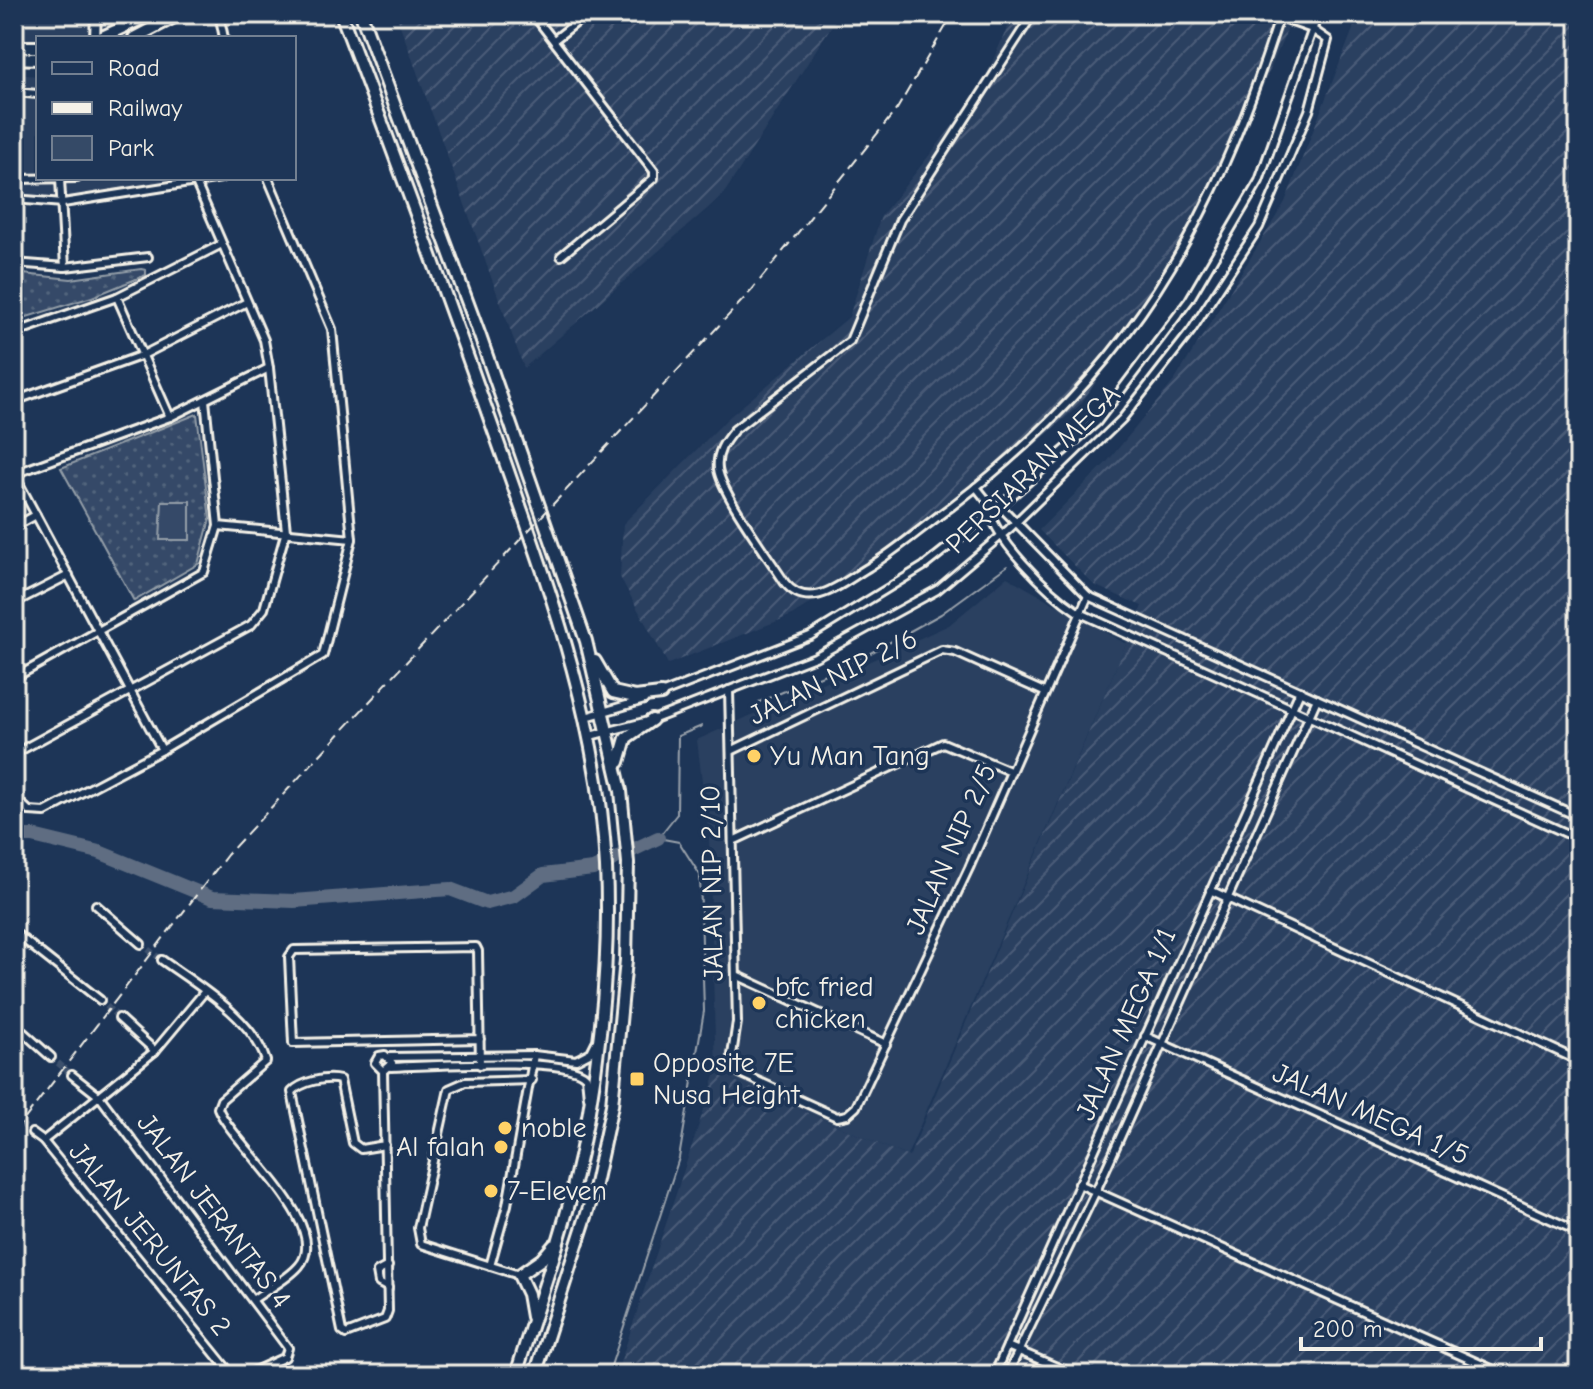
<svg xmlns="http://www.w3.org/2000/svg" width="1593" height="1389" viewBox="0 0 1593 1389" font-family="'Comic Neue',sans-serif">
<defs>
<pattern id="industrial-furrows" width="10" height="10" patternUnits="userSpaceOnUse" patternTransform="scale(2)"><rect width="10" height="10" fill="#2a4060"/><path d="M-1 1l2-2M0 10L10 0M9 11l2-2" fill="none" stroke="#4a5c77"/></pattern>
<pattern id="green-dots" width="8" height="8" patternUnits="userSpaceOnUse" patternTransform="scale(2)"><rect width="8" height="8" fill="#354a67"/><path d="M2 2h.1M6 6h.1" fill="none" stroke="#53657d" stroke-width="1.8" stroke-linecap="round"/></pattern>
</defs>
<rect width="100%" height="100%" fill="#1d3557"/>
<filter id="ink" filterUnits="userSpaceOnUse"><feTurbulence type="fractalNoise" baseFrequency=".0125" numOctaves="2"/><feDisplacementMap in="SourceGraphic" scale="16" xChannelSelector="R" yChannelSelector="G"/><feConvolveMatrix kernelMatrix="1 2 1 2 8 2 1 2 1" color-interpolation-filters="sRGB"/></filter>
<g filter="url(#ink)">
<g fill="#2a4060">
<path d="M14,14H96L95,33L38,38V42L14,40Z"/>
<path d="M14,74L38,76V178H194L62,200L14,196Z"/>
<path d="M1007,577L1126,644L907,1156L716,1073L709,839L697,740L949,625Z"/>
</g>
<g fill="url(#industrial-furrows)">
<path d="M396,14H839L723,195L524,368Z"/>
<path d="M1013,14H1294L1201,230L1080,405L964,506L790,616L668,664L620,577L623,524L728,418L849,317L881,216L979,93Z"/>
<path d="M1359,14H1579V1375H616L716,1073L909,1157L1142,606L1094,585L1039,530L1107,462L1175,380L1285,202Z"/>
</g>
<g fill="url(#green-dots)" stroke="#949ea8" stroke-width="2">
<path d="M141,269L146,270V275L92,297L14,321V273L71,279Z"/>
<path d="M197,414L210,519L198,564L134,601L61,468Z"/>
</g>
<path fill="#354a67" stroke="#949ea8" stroke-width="2" d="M162,501H190V540H160Z"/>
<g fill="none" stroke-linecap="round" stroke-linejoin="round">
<g stroke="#9aa2ab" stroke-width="2">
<path d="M759,702L856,661L941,614L1007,566"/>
<path d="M608,1375L679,1158L704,1011L700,875L679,842L658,838L677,814L678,736L702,726"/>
</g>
<path stroke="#5e6d82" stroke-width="14" d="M14,836H33L99,852L212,898L294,901L450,889L487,903L514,896L543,875L593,869L658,838"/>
<g stroke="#3d516d" stroke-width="6" stroke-dasharray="6 3" stroke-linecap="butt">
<path d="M141,944L162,960"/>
<path d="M100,1000L119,1018"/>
<path d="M51,1057L72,1075"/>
<path d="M14,1118L32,1133"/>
</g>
<defs>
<g id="minor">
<path d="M219,14L224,38"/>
<path d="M533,14L654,171V178L561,256"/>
<path d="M1033,14L900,220L850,341L734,430C724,442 716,453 718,469C721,493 770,559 785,583C810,613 843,582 869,567C898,549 924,526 952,506C1129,371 1212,228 1279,18"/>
<path d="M554,40L587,14"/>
<path d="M14,92L38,94"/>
<path d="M14,179L77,178"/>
<path d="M60,179L65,267"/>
<path d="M14,199L63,203L221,178"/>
<path d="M14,263L65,267L148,257"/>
<path d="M117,297L170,417"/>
<path d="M14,333L117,297L222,244"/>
<path d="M14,401L143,355L247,302"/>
<path d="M14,474L162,750"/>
<path d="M14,474L170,417L269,368"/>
<path d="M976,487L988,502L1000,506L1088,596L1579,817"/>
<path d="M988,502C990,537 1049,593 1078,612L1579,839"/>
<path d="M218,526L352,539"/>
<path d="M14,527L36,515"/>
<path d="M14,603L69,575"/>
<path d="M14,678L204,572L218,526L205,400"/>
<path d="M729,690L737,1022L732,1055L740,1073L837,1117L847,1115L856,1107L969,868L1088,596"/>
<path d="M658,695L810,636L924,566L1000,506L1097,422L1189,300L1259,181L1318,14"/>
<path d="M586,717L644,700"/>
<path d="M590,736L652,720L815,657L937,590L1009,529L1122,419L1191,331L1259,227L1309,111L1328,40L1312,29L1269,14"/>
<path d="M731,751L942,650L955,652L1044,692"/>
<path d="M14,754L251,625L264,609L286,531L269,368L264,340L196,183"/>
<path d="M14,797L29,811L45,812L162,750L323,655L352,539L332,329L268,178"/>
<path d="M733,841L943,743L1010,771"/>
<path d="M1210,890L1579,1061"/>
<path d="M96,905L141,944"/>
<path d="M14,932L100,1000"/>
<path d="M162,960C197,985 253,1018 266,1061L221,1100L218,1108C232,1144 334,1226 299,1266C288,1279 268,1289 254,1299"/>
<path d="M736,975L886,1044"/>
<path d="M119,1018L155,1051"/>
<path d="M14,1024L51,1057"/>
<path d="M1145,1036L1579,1232"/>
<path d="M480,1039L293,1043L289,957L294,950L476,947L478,951L480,1065"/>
<path d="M390,1057L534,1055L576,1060L591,1052L596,1042"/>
<path d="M391,1067C425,1066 568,1055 586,1077L588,1097"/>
<path d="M383,1071L392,1063L385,1055L379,1056L375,1063L383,1071L388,1311L385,1319L346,1334L342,1331L292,1092C301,1082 326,1076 340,1080L353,1143L361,1149L385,1145"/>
<path d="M72,1075L100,1097L288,1348L285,1357L246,1375"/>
<path d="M32,1133L43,1141L232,1375"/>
<path d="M43,1141L155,1051L205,991"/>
<path d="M1079,1184L1505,1375"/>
<path d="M388,1266L377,1272L379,1283L388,1288"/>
<path d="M490,1266L507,1205L534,1055"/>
<path d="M519,1275L421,1244L418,1228L449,1089L465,1082L532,1080"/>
<path d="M1007,1346L1076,1375"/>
<path d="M994,1375L1300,691"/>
<path d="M1007,1375L1096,1191L1317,699"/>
</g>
<path id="tertiary" d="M95,38L96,14"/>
<g id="primary">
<path d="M341,14C396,158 449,303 500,448C548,585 599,720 606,867C611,970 597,1092 572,1192C557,1253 534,1314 516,1375"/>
<path d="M361,14L480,336L586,641L621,791L628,863L626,960L612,1105L592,1198L535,1375"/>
<path d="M100,38L152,14"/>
<path d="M134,38L180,14"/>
<path d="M14,47H38"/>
<path d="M14,58L38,59"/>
<path d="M595,661L613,692L635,697L661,694"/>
<path d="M619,762L626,738L652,720"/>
<path d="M532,1317L528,1294L519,1275L542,1259L554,1245"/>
</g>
</defs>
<use href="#minor" stroke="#f4f1e8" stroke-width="12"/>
<use href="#tertiary" stroke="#f4f1e8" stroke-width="14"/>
<use href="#primary" stroke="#f4f1e8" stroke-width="16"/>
<use href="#minor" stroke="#1d3557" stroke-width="6"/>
<use href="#tertiary" stroke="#1d3557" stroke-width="8"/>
<use href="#primary" stroke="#1d3557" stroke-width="10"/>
<path stroke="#f4f1e8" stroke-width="2" stroke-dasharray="12 6" stroke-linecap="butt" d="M14,1133L227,855L752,290L897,109L953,14"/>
</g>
</g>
<g fill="#ffd166" stroke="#1d3557" stroke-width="3">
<circle cx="754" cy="756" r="8"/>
<circle cx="759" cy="1003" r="8"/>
<rect x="629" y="1071" width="16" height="16" rx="4"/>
<circle cx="505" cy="1128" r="8"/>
<circle cx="501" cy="1147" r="8"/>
<circle cx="491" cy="1191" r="8"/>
</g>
<g text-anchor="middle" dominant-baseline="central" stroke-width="7" stroke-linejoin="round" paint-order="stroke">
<g font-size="28" fill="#f4f1e8" stroke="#1d3557">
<text transform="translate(1033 469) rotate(-44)">PERSIARAN MEGA</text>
<text transform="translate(833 677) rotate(-26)">JALAN NIP 2/6</text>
<text transform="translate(951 849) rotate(-66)">JALAN NIP 2/5</text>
<text transform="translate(712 883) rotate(-91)">JALAN NIP 2/10</text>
<text transform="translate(1126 1024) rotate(-66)">JALAN MEGA 1/1</text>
<text transform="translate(1371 1114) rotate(24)">JALAN MEGA 1/5</text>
<text transform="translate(214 1211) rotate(53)">JALAN JERANTAS 4</text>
<text transform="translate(150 1239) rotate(51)">JALAN JERUNTAS 2</text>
</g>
<g font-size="28" fill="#f4f1e8" stroke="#1d3557" text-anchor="start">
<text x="770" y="756">Yu Man Tang</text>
<text x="775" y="987">bfc fried<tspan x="775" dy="32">chicken</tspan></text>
<text x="653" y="1063">Opposite 7E<tspan x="653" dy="32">Nusa Height</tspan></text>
<text x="521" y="1128">noble</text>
<text x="485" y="1147" text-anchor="end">Al falah</text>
<text x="507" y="1191">7-Eleven</text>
</g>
</g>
<rect width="1593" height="1389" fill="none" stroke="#1d3557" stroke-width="48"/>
<rect x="24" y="24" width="1545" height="1341" fill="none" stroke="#f4f1e8" stroke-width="3" filter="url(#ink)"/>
<rect x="36" y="36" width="260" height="144" fill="#1d3557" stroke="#738091" stroke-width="2"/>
<rect x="52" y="62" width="40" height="12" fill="#1d3557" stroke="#738091" stroke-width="2"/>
<text x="108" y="76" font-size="24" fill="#f4f1e8">Road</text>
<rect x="52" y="102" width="40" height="12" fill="#f4f1e8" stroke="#738091" stroke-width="2"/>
<text x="108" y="116" font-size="24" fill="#f4f1e8">Railway</text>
<rect x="52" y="136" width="40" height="24" fill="#354a67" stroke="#738091" stroke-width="2"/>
<text x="108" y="156" font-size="24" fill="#f4f1e8">Park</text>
<path d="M1301 1337v12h240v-12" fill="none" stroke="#f4f1e8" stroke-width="4"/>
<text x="1313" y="1337" font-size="24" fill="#f4f1e8" stroke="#1d3557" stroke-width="6" paint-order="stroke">200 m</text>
</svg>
